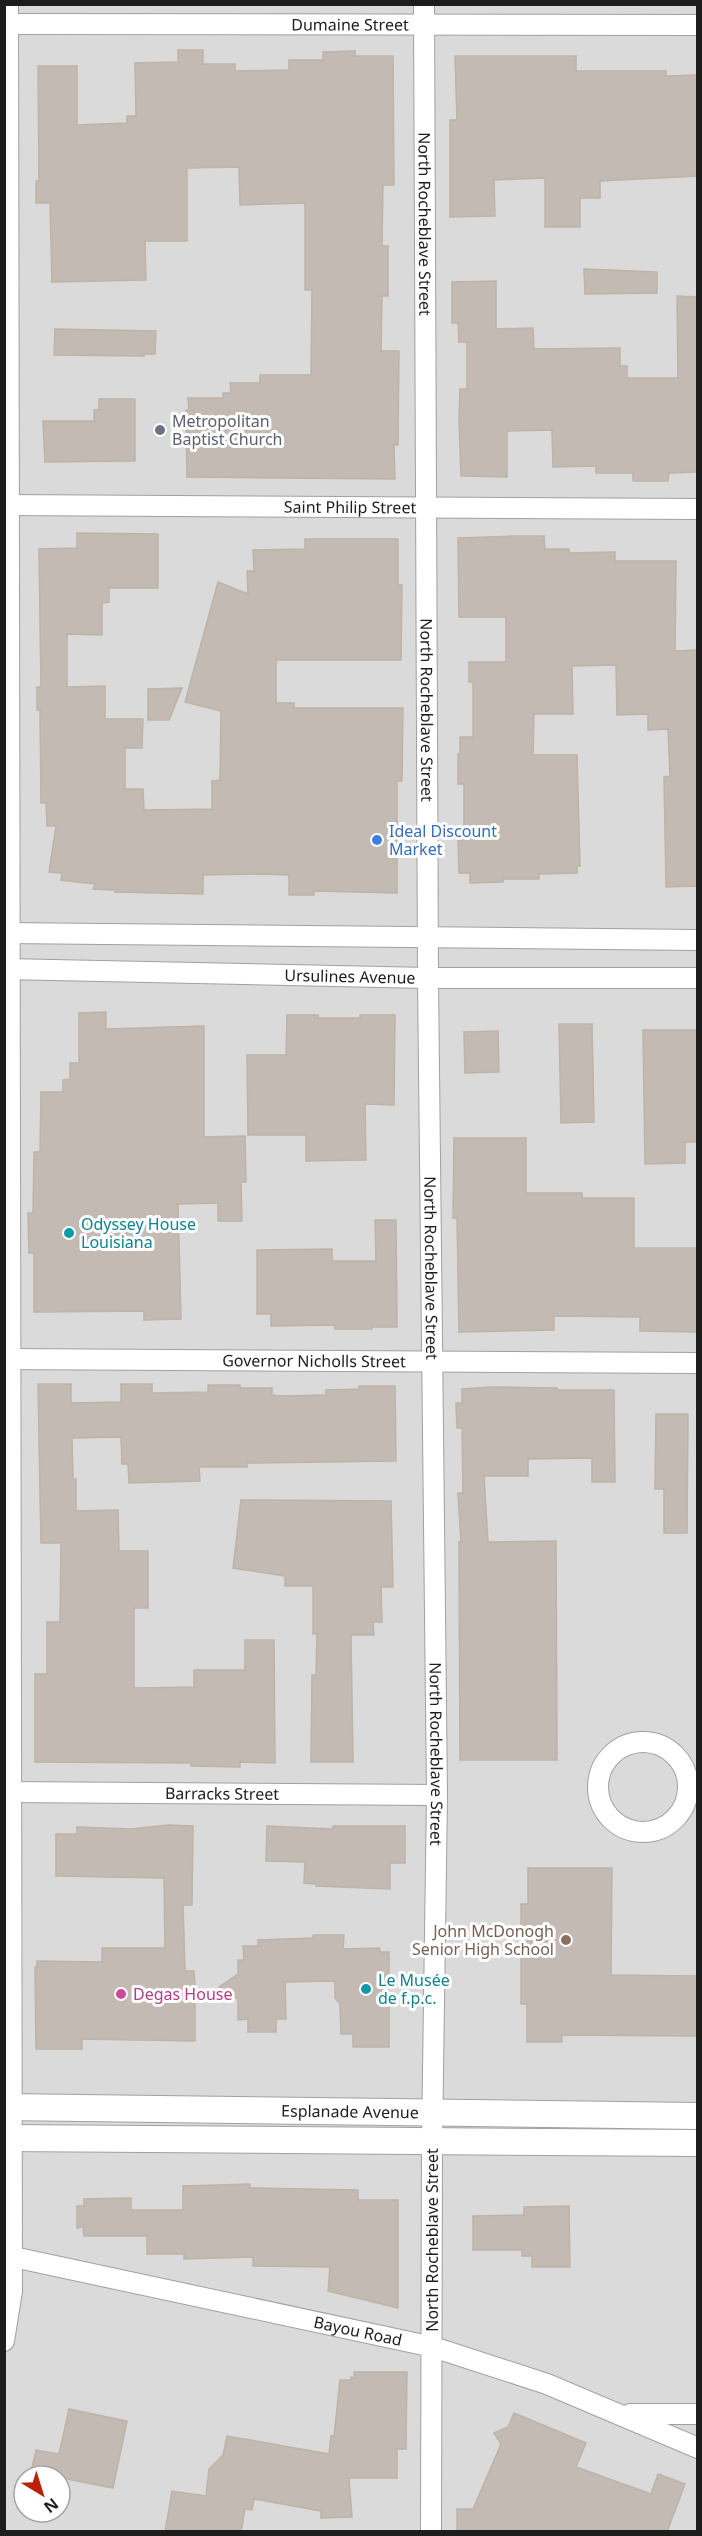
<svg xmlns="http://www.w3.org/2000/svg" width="702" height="2536" viewBox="0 0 702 2536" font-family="'Noto Sans',sans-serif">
<rect width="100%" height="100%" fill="#edebe3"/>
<path fill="#dbdada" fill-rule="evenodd" d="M5,5H697V2531L5,2532ZM24,2476H60V2512H24Z"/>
<g fill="#c2bab3" stroke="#beb3a6" stroke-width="1.5">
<path d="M178,50H203V64H235V71L289,70V60H323V52L355,51V56H393L394,185H383L382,246H388V296H382L381,351H399L398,445H394L395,479L187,477L186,410H189L188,398H223V393H231L230,383H260V375H311L312,290H305V203L240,205L239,167L187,168V241H145L146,280L52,282L50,203H36V181H39L38,66H77V125L127,123V116H136L135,63L178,62Z"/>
<path d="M455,56H576V71H666V76L698,75V176L600,181V198H580V227H545V178L494,180L495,216L450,217V120H457Z"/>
<path d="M584,269L657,272V293L585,294Z"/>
<path d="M496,281V329L533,328L534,349L620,348V366H627V378H678L677,296L698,297V472L669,473L668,481H633V473H596V466L553,467L552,430L507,431V477L461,476L459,418L460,389H467V342H459L458,323H452V282Z"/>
<path d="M55,329L156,331L155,354H144V356L54,355Z"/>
<path d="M99,399H135V461L45,462L43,421H94V410H99Z"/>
<path d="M77,533L158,534V588H109V602L102,603V635L67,634V687L105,686V719H143L142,748H125V789H143L144,810L212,809V781L220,780L221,711L185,702L218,582L248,594L247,571H254L253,550L305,549V539H398V585H402L401,660H276V703H294V708H403L402,781H397V893L314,891V895H289V875L263,874L203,875V894L115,892V890L93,889L95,884L61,880L62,873L49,872L56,826H47L46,803H41L40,710H37V687H41L39,549L77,548Z"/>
<path d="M514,536H544L545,549H569V553L615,552V561H676L675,651L698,650V886L666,887L664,777L670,776L668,729L648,730V714L617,715L616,665L572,666L573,714H534L533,755H577L580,866H577V873L539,874V879H503V882L470,883V873H459L458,840H464V784H458V754H460V737H473V682H469V662H506V617H459L458,538Z"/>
<path d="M182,688L169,720H148V689Z"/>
<path d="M106,1012V1029L204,1026V1137L245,1136L246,1182H241L242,1221H218V1203L178,1204L181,1319L144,1320V1311L34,1312V1253H29L28,1213H33L34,1152H40L41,1092H63V1080L70,1079V1063H79V1013Z"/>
<path d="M287,1015H318V1018H360V1015H395L394,1105L365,1104L366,1160L306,1161V1135H248L247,1055H286Z"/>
<path d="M559,1024H592L594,1122L561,1123Z"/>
<path d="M643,1030H698V1142H685V1163L645,1164Z"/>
<path d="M498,1031L499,1072L465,1073L464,1032Z"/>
<path d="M454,1138H526V1193H582V1198H634V1248H698V1332L640,1331V1317L554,1316V1330L459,1332L457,1218H453Z"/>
<path d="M375,1220H396L397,1327H372V1329H335V1325L271,1326V1314H257V1250L332,1249V1261H376Z"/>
<path d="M38,1384H71V1403L121,1402V1384H152V1393L208,1392V1385H240V1388H272V1395L280,1396L326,1395V1390L359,1389V1386H395L396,1461L247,1463V1467H199L200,1481L129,1483L128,1464H122L121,1437L72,1438L73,1479H76V1511L118,1510L119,1551H148V1608H134V1688L194,1687V1670H245V1640H274L275,1763L240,1762V1767L191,1766V1763L35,1762V1674H47V1622H60L61,1543H41Z"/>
<path d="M492,1387L557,1388L558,1390H614L615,1482H592V1458L528,1459V1476H484L488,1542L556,1541L557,1760H460L459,1542H461L458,1493H463L462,1428H457L456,1403H462V1389Z"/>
<path d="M656,1414H688L687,1533H664V1489H655Z"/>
<path d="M241,1500L391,1501L393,1587H381L382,1622H373L374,1635H351L353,1762H311L312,1675H316L317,1634H313V1586H285V1576L233,1568Z"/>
<path d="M168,1825L193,1826L192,1905H183L185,1971H194L195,1984V2041L82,2039V2049H36L35,1967H37V1961L102,1962V1948H165L164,1878L56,1876V1834H77V1827L132,1829Z"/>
<path d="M267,1826L333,1829V1826H405V1863H390V1889L316,1886V1884L304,1883L305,1862L266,1861Z"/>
<path d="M528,1868H612L611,1975L698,1976V2036L562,2035V2042H527V2004H521V1904H528Z"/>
<path d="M313,1935H344L343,1949L380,1948V1952H389V2047H353V2034H341L340,2004L335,1998V1981L285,1982L286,2019H276V2032H248V2019L238,2020V1999L219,1987L238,1974V1960H244L243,1946H258V1940L313,1938Z"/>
<path d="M250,2184V2188L358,2190V2200H398V2308L328,2291L330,2267L253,2266V2257L184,2259V2254H147V2236H84L83,2227L77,2228V2206H84V2199L131,2198V2210H183V2186Z"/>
<path d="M569,2206L570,2267H532V2256H522V2250H473V2216L524,2215V2207Z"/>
<path d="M354,2372H407L406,2449H397V2478H349L352,2517L321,2518V2511L254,2499L252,2510L245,2509L241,2532H165L172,2491L206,2496L209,2469L223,2455L227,2436L329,2454L331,2436H334L340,2380H351V2377L354,2378Z"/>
<path d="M69,2409L127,2421L113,2488L31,2472L36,2450L59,2454Z"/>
<path d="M514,2413L586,2443L576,2467L651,2494L658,2474L685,2484L667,2532H457V2509H473L501,2444L494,2433L508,2427Z"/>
</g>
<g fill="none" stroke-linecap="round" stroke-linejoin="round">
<defs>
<g id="minor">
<path id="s1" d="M424,4L428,978L437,1795L432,2141L431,2532"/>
<path id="s2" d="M4,24L698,25"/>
<path id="s3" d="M4,505L698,509"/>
<path d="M4,933L698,940"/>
<path id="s4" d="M4,969L428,978H698"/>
<path id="s5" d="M4,1359L698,1363"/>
<circle cx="643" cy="1787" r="45"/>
<path id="s6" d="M4,1792L437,1795"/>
<path id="s7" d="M4,2255L433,2347L547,2384L698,2448"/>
<path d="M4,2341L12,2291L8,4"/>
<path d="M630,2414H698"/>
</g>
<g id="tertiary">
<path id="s8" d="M4,2107L698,2116"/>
<path d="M4,2138L698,2143"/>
</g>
</defs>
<use href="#minor" stroke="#a1a1a1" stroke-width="22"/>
<use href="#tertiary" stroke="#a1a1a1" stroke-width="28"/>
<use href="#minor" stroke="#fff" stroke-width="20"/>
<use href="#tertiary" stroke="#fff" stroke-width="26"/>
</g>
<circle fill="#6b7280" stroke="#fff" stroke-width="2" cx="160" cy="430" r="6"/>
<circle fill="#3f7fe0" stroke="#fff" stroke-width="2" cx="377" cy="840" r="6"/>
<g fill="#0f9aa8" stroke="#fff" stroke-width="2">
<circle cx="69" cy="1233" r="6"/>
<circle cx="366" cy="1989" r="6"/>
</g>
<circle fill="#8d6e63" stroke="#fff" stroke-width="2" cx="566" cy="1940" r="6"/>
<circle fill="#d1479c" stroke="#fff" stroke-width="2" cx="121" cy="1994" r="6"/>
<g text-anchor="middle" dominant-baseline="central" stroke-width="6" stroke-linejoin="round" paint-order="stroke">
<g font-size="16" fill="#1d1d1d" stroke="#fff">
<text stroke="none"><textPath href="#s2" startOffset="346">Dumaine Street</textPath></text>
<text stroke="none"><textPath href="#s1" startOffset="220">North Rocheblave Street</textPath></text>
<text stroke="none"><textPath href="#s3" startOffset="346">Saint Philip Street</textPath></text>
<text stroke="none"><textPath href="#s1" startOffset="706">North Rocheblave Street</textPath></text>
<text stroke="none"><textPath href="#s4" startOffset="346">Ursulines Avenue</textPath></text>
<text stroke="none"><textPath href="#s1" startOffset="1264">North Rocheblave Street</textPath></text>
<text stroke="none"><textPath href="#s5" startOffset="310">Governor Nicholls Street</textPath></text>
<text stroke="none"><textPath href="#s1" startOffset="1750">North Rocheblave Street</textPath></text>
<text stroke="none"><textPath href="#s6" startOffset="218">Barracks Street</textPath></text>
<text stroke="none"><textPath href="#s8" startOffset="346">Esplanade Avenue</textPath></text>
<text transform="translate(432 2240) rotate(-90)">North Rocheblave Street</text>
<text stroke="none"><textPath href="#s7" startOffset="362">Bayou Road</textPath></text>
</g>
<g font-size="16" fill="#5b616d" stroke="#fff" text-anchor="start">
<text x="172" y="421">Metropolitan<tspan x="172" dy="18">Baptist Church</tspan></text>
</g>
<g font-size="16" fill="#366cbe" stroke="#fff" text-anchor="start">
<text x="389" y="831">Ideal Discount<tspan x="389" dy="18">Market</tspan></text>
</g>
<g font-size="16" fill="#0d838f" stroke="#fff" text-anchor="start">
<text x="81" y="1224">Odyssey House<tspan x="81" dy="18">Louisiana</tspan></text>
<text x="378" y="1980">Le Musée<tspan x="378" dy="18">de f.p.c.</tspan></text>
</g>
<g font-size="16" fill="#785e54" stroke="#fff" text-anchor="end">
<text x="554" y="1931">John McDonogh<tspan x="554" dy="18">Senior High School</tspan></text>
</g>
<g font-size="16" fill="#b23c85" stroke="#fff" text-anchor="start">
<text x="133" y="1994">Degas House</text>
</g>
</g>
<rect width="702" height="2536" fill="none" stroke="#1d1d1d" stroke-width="12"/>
<g transform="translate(42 2494) rotate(142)"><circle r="28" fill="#ffffff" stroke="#a5a5a5" stroke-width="1.5"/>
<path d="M0-4.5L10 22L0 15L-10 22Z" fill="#be1f0b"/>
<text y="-9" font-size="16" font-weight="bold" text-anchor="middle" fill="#1d1d1d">N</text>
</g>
</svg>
